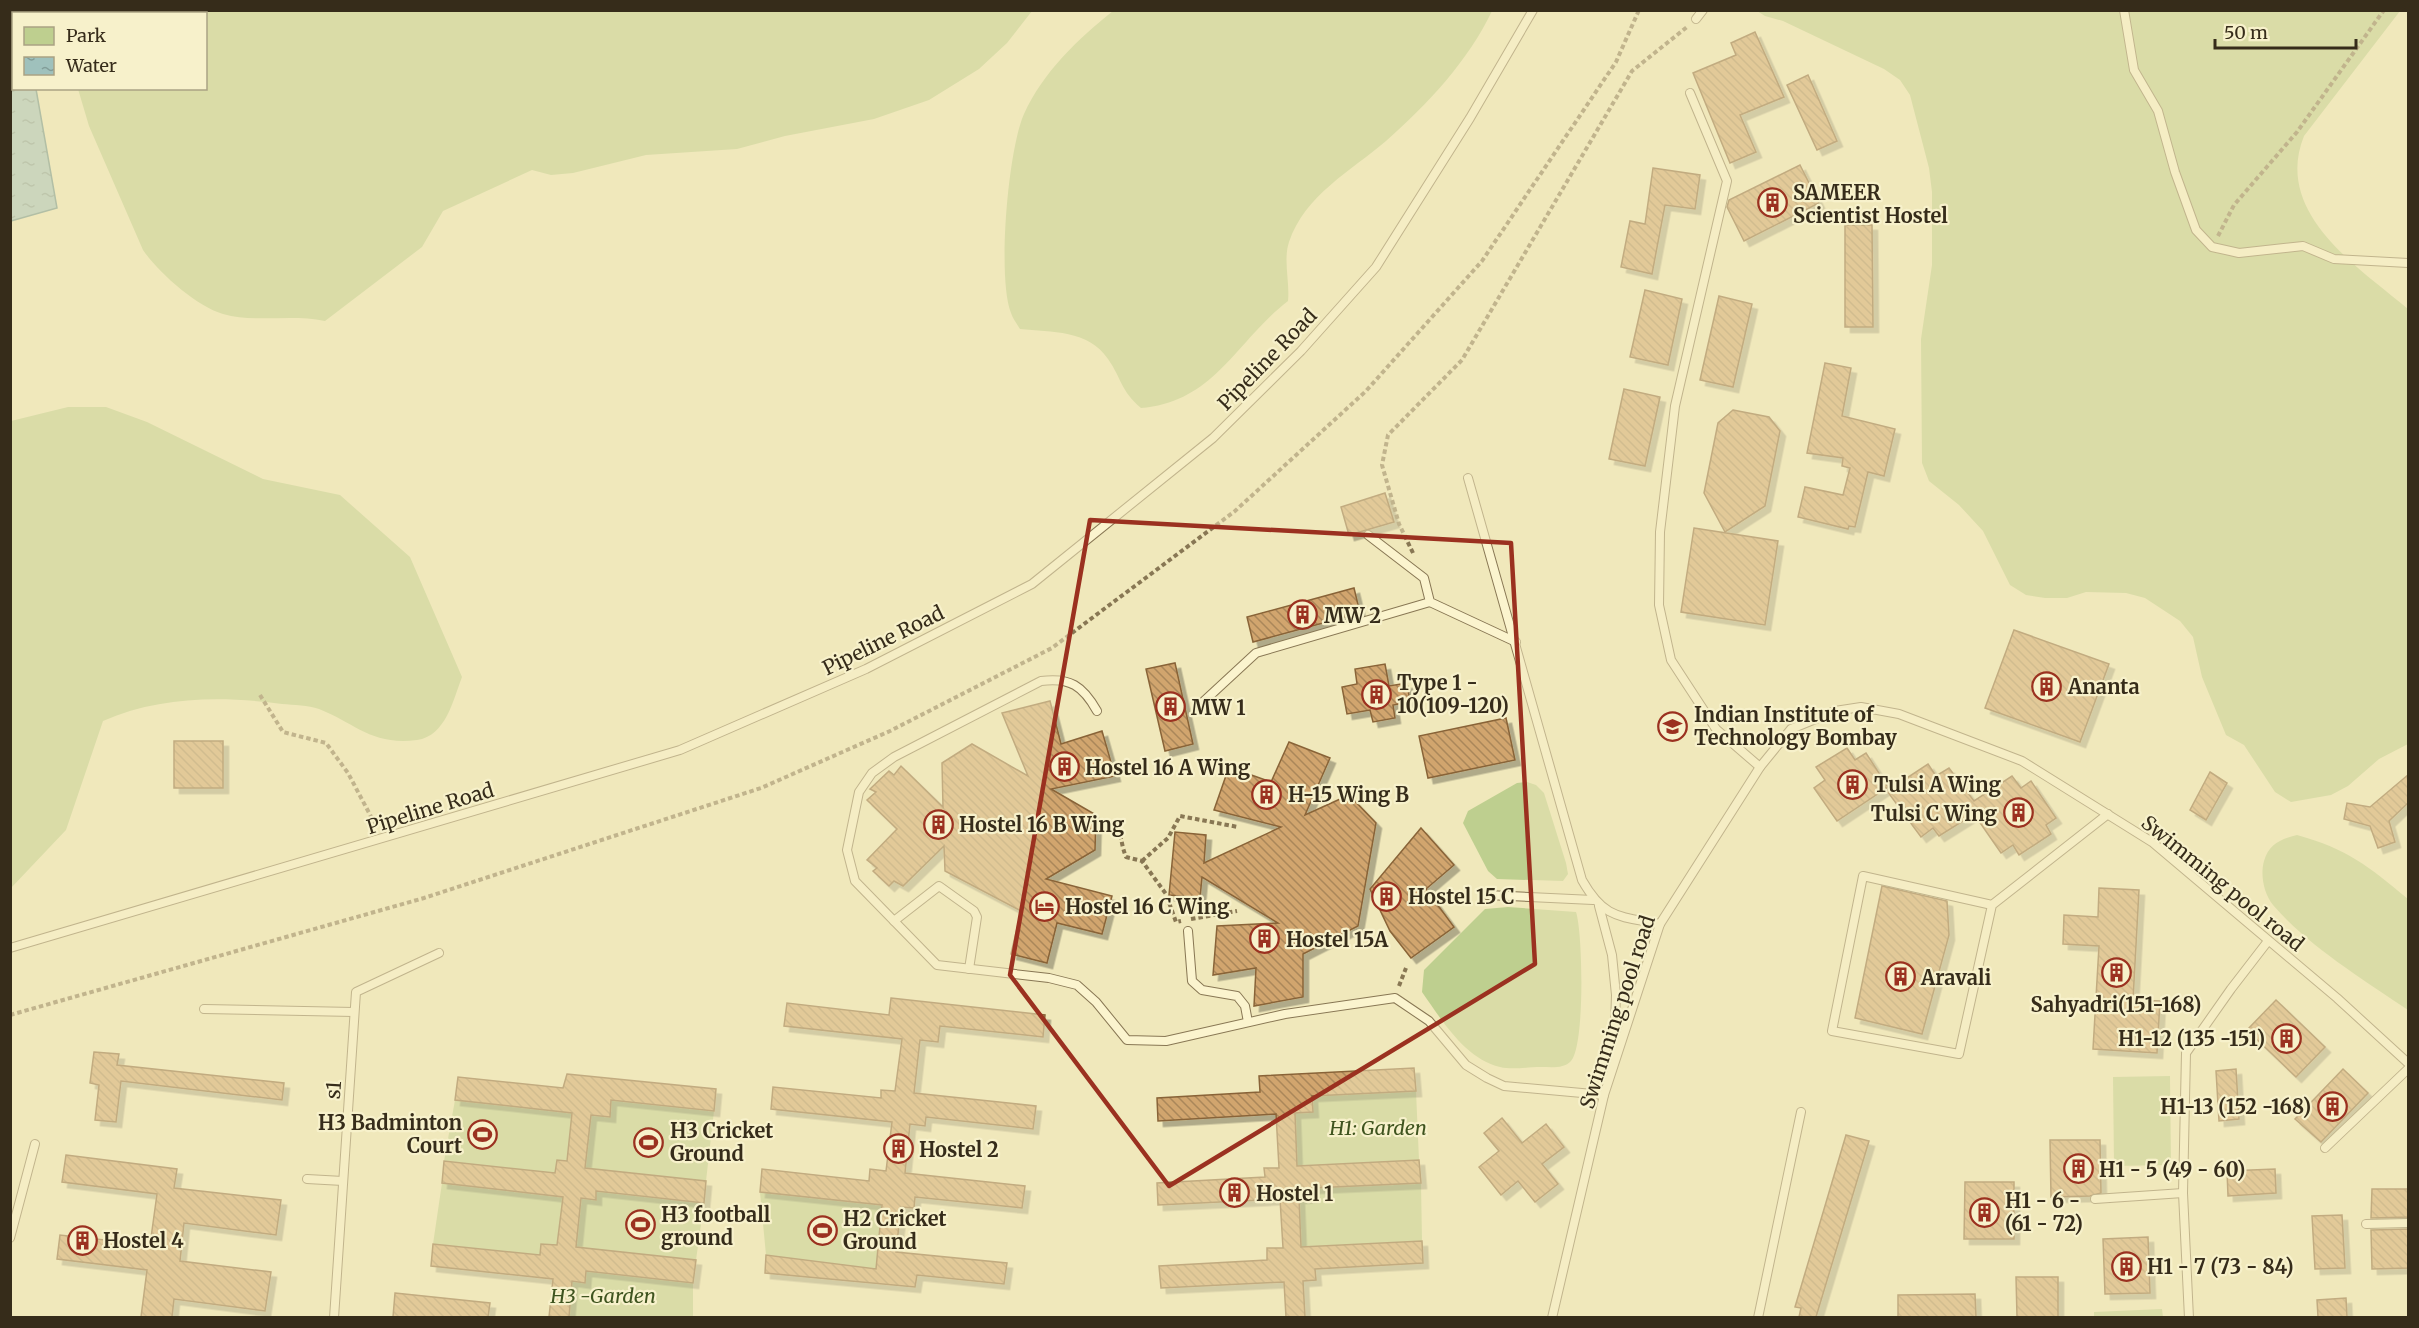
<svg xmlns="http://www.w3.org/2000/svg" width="2419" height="1328" viewBox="0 0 2419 1328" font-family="Merriweather,serif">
<defs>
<pattern id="water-ripples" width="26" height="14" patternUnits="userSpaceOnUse" patternTransform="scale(1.5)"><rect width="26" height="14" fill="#9fc1bc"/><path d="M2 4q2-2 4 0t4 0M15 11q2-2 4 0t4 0" fill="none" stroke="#829d98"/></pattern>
<pattern id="building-back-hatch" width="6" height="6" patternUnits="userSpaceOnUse" patternTransform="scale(1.5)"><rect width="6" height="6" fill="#d1a56e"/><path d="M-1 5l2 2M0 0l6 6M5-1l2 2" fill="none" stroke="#aa875a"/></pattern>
<filter id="shadow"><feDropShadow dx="5.5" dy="5.5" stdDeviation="0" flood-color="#0004"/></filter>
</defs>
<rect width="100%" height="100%" fill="#f0e8bb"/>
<g fill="#becf8f">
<path d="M58,11V10L1032,11L1007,43L979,69L929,100L874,119L785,136L737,149L646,155L573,173L551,175L532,170L443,211L422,247L325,321C292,314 255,323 223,314C196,306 158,272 143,250L89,126L78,89L206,88V14H59Z"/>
<path d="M1113,11H1492C1468,61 1428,104 1386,141C1351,171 1305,195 1289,242C1283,260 1290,282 1288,301C1236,341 1215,402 1141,408C1120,390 1122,379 1108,359C1089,330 1051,332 1020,329C1017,324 1013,319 1011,313C997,277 1008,150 1024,114C1043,72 1078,39 1113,11Z"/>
<path d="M1757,11H2400L2304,136C2273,213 2358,267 2408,309V744L2379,759L2348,786L2331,795L2291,802L2275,792L2244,745L2226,735L2202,677L2193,637L2180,621L2145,598L2126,593L2086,592L2067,598H2045L2026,595L2010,585L1983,531L1959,505L1929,481L1922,463L1921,339L1932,265V192L1929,168L1910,95L1900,80L1884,69L1783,21L1765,16Z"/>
<path d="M68,407H106L147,422L263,479L340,495L410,557L462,677C453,700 446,736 417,740C372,746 355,723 319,709C308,705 294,705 282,704C222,696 160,696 103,721L66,830L11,888V421Z"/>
<path d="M1527,782L1536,785L1544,793L1566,863L1568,874L1563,881L1497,879L1488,871L1463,823L1468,811L1517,783Z"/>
<path d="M2297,835C2348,849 2368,866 2408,899V1010C2364,980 2308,946 2273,905C2264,894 2260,875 2264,861C2269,844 2281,839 2297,835Z"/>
<path d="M1508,907L1576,912C1583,933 1585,1046 1571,1061C1564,1069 1551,1067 1541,1067C1528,1067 1512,1070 1500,1067C1465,1059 1441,1019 1422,992L1424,970L1485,909Z"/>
<path d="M2170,1076L2171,1165L2114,1166L2113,1077Z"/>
<path d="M1416,1091L1419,1160L1297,1166L1295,1113L1313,1112L1312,1096Z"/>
<path d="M455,1100L572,1113L567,1161L557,1160L555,1173L444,1161Z"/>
<path d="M611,1100L714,1111L706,1181L585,1168L591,1115L609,1117Z"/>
<path d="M442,1183L563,1197L557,1245L542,1244L540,1255L433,1244Z"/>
<path d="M1421,1183L1422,1241L1301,1247L1299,1187Z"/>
<path d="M596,1191L704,1203L696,1260L576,1247L581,1198L595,1200Z"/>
<path d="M760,1192L882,1205L876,1269L766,1255Z"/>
<path d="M586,1271L693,1283V1317L569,1318L572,1281L584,1282Z"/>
<path d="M2162,1309L2163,1317H2094V1312Z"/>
</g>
<path fill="url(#water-ripples)" stroke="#678e8a" stroke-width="1.5" d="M11,10L22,11L23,13L14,14V88L36,89L57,208L11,221Z"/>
<g fill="url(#building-back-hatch)" stroke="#896438" stroke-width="1.5" filter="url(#shadow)">
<path d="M1755,32L1784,97L1740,115L1756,152L1730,163L1693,73L1736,55L1731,43Z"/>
<path d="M1808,75L1837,141L1817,150L1787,85Z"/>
<path d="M1800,165L1819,203L1744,241L1727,207L1729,200Z"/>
<path d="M1653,168L1700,175L1695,209L1665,205L1652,274L1621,267L1630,221L1645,224Z"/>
<path d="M1845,225H1872L1873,327H1845Z"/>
<path d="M1645,290L1682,299L1668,365L1630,357Z"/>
<path d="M1719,296L1752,304L1733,387L1700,380Z"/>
<path d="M1825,363L1851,368L1842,416L1895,429L1884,476L1868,472L1855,527L1849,526L1848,529L1798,517L1805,487L1843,495L1850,468L1842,466L1843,458L1807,453Z"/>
<path d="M1624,389L1660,397L1645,466L1609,459Z"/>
<path d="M1733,410L1769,417L1780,431L1765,506L1725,532L1704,493L1718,423Z"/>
<path d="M1385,493L1394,522L1349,535L1341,507Z"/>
<path d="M1694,528L1778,541L1765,625L1681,612Z"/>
<path d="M1354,588L1360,613L1253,642L1247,617Z"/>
<path d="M2014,630L2109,664L2080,742L1985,708Z"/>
<path d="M1175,663L1193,744L1165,751L1146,669Z"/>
<path d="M1385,664L1389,686L1407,683L1410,702L1393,705L1395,718L1373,722L1370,710L1347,714L1342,687L1357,684L1355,669Z"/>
<path d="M1050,701L1061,744L1102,731L1115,776L1051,789L1096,815L1095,850L1046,879L1112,896L1102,934L1057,923L1047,963L1011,954L1021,911L945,871L944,846L903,886L894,881L889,886L873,871L877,868L867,860L897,829L867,800L876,792L870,789L889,771L894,775L901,766L943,807L942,763L972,744L1028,776L1002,713Z"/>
<path d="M1506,718L1515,760L1428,778L1419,736Z"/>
<rect x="174" y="741" width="49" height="47"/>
<path d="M1289,742L1330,758L1305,815L1349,795L1376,823L1358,926L1303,954V997L1254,1006L1256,968L1213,975L1217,926L1278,923L1202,877L1200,898L1169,895L1175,832L1206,835L1204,863L1281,827L1214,810L1229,767L1271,782Z"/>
<path d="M1847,748L1855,760L1866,753L1888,787L1837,821L1814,788L1825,780L1816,767Z"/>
<path d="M1928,764L1936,776L1949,768L1974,801L2012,776L2021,788L2031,781L2056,818L2046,825L2051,834L2019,855L2013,845L2001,853L1974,814L1939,836L1933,828L1921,837L1887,791Z"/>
<path d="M2210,772L2227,783L2206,820L2190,810Z"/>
<path d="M2409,774V802L2389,821L2395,842L2378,848L2370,826L2344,819L2347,803L2370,807Z"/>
<path d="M1421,828L1454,865L1426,889L1454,927L1411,958L1390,931L1370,889Z"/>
<path d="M1882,886L1947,901L1949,935L1922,1034L1855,1018Z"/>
<path d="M2099,888L2139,890L2133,1000L2160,1001L2157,1053L2093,1049L2099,946L2063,944L2064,915L2098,917Z"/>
<path d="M891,998L1045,1015L1043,1037L940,1026L938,1042L920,1040L914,1093L1036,1106L1033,1129L926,1117L925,1126L910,1124L905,1173L1025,1186L1022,1208L915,1197L914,1208L901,1207L896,1252L1007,1263L1004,1284L917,1275L915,1287L765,1273L766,1255L876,1269L882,1205L760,1192L762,1169L869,1181L870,1169L886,1171L892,1122L771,1109L773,1087L881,1098V1090L895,1091L902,1039L784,1026L787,1003L889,1015Z"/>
<path d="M2276,1000L2325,1047L2296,1077L2247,1030Z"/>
<path d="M94,1052L119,1054L117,1065L284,1083L282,1100L121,1081L116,1122L95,1120L99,1085L90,1083Z"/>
<path d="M1414,1068L1416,1091L1312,1096L1313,1112L1295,1113L1297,1166L1419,1160L1421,1183L1312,1188L1313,1197L1299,1198L1301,1247L1422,1241L1423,1263L1315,1269L1316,1280L1303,1281L1305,1317H1286L1284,1282L1161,1288L1159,1266L1267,1260V1248H1283L1280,1199L1158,1205L1157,1183L1265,1177L1264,1168H1279L1276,1114L1158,1121L1157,1098L1260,1092L1259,1076Z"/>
<path d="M2236,1069L2239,1119L2219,1121L2216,1071Z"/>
<path d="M2343,1069L2368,1093L2321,1142L2295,1119Z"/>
<path d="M567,1074L716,1089L714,1111L611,1100L610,1117L591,1115L585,1168L706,1181L704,1203L596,1191V1200L581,1198L576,1247L696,1260L693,1283L586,1271L585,1283L572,1281L569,1317H549L553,1279L431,1266L433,1244L540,1255L541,1244L557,1245L563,1197L442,1183L444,1161L555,1173L557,1160L567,1161L572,1113L455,1100L458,1077L563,1088Z"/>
<path d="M1502,1118L1522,1143L1546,1124L1564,1147L1542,1164L1558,1184L1535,1202L1518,1181L1501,1195L1479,1167L1499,1151L1484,1133Z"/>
<path d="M1846,1135L1869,1141L1816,1317H1799L1801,1308L1795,1307Z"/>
<path d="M2050,1140H2100L2101,1193L2090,1196L2051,1197Z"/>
<path d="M66,1155L177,1169L174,1188L281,1200L276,1235L184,1223L180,1261L271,1272L265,1311L174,1299L172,1317H141L147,1270L57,1259L60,1235L150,1245L157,1194L62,1182Z"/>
<path d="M2275,1169L2276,1193L2228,1196L2227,1171Z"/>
<path d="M1965,1182H2014V1239H1964Z"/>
<path d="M2372,1189H2409V1217L2371,1218Z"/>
<path d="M2342,1215L2345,1268L2315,1269L2312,1216Z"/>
<path d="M2409,1229V1268L2372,1269L2371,1230Z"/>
<path d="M2148,1237L2150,1293L2105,1294L2103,1239Z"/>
<path d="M2016,1277H2058V1317H2017Z"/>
<path d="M395,1293L490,1303L488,1317H393Z"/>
<path d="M1975,1294L1976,1317H1898V1295Z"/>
<path d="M2346,1298L2347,1317H2318L2317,1300Z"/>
</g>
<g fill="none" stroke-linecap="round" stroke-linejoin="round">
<defs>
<g id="service">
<path d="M2124,10L2134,70L2158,111L2175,172L2196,230L2212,247L2239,253L2303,246L2334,259L2408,263"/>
<path d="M1696,19L1703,10"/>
<path d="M1690,93L1727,181L1675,406L1660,532L1659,605L1671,660L1716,729L1760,767"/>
<path d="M1468,478L1582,880C1604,919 1619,916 1660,924"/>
<path d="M1368,535L1424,578L1430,602L1516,642"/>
<path d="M1203,702L1256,653L1430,602"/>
<path d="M1097,711C1083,686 1070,677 1041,681L894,757L872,773L859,792L847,850L855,881L937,965L1049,978L1077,985L1096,1002L1127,1040L1166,1041L1285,1014L1395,998L1429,1021L1466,1065L1487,1078L1504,1086L1604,1095"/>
<path d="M1487,895L1593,900"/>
<path d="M1992,905L1863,876L1832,1031L1959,1054L1992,905L2108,814"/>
<path d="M1599,906L1612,955L1616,995L1614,1054"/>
<path d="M894,921L939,886L974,911L977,917L969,969"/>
<path d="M1188,931L1192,981L1202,990L1237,996L1245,1006L1248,1022"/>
<path d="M10,948L680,750L866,669L1032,584L1213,438L1301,351L1376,267L1470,118L1533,10"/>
<path d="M204,1009L354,1012"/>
<path d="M2325,1148L2408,1069"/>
<path d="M307,1179L343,1181"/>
<path d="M2095,1199L2183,1193"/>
<path d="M2366,1224L2408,1223"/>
<path d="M10,1238L35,1144"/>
<path d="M334,1318L356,992L439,953"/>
<path d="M1552,1318L1604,1095L1660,924L1760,767L1791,729L1835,711L1861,707L1899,714L2022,761L2152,842L2337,998L2408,1063"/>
<path d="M1758,1318L1801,1112"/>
<path d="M2189,1318L2183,1193L2186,1053L2231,989L2268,941"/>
</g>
</defs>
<use href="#service" stroke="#887754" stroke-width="10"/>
<g stroke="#887754" stroke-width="4" stroke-dasharray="4.5 3" stroke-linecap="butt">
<path d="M2218,236L2234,205L2297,132L2384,10"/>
<path d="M1413,553L1399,524L1382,465L1388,435L1462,360L1632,71L1687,27"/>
<path d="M260,695L283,732L326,743L348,773L376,826"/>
<path d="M1099,827C1128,833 1117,834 1126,857L1142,861L1166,894L1176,922L1181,921"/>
<path d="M1142,861L1168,838L1180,816L1238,827"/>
<path d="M1191,919L1237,911"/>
<path d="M1399,986L1406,968"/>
<path d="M10,1015L424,898L761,788L890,731L1052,648L1235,511L1366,391L1482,261L1616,62L1639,10"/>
</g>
<use href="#service" stroke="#fbf4ce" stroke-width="8"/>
</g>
<path d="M0 0H2419V1328H0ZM1090,520L1511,543L1535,964L1169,1186L1010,975Z" fill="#f0e8bb" fill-opacity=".55" fill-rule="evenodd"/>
<path fill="none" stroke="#9b3120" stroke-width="4.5" stroke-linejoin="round" d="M1090,520L1511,543L1535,964L1169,1186L1010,975Z"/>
<defs>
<symbol id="building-ring" viewBox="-11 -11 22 22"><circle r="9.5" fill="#f7f1cb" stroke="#9b3120" stroke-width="1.5"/><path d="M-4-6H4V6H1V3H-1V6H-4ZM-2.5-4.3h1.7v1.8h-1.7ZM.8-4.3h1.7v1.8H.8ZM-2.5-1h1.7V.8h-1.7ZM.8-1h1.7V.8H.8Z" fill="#9b3120"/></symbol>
<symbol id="university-ring" viewBox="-11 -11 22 22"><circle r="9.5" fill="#f7f1cb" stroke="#9b3120" stroke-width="1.5"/><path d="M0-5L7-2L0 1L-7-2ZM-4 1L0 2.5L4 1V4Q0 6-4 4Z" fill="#9b3120"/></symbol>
<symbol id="hotel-ring" viewBox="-11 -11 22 22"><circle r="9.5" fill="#f7f1cb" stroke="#9b3120" stroke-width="1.5"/><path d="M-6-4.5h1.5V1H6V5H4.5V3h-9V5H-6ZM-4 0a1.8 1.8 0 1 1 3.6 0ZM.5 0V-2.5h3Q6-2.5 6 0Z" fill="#9b3120"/></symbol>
<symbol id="stadium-ring" viewBox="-11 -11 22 22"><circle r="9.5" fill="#f7f1cb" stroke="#9b3120" stroke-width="1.5"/><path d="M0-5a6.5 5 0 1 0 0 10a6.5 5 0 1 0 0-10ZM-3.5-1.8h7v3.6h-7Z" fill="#9b3120"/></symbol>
</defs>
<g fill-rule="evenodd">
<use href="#building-ring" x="1756" y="186" width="33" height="33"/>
<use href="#building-ring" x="1286" y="598" width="33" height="33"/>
<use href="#building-ring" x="2030" y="670" width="33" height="33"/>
<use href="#building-ring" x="1360" y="678" width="33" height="33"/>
<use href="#building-ring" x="1154" y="690" width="33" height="33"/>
<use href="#university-ring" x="1656" y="710" width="33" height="33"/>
<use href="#building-ring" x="1048" y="750" width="33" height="33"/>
<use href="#building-ring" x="1836" y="768" width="33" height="33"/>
<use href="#building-ring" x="1250" y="778" width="33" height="33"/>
<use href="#building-ring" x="2002" y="796" width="33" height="33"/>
<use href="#building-ring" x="922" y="808" width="33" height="33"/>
<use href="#building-ring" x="1370" y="880" width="33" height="33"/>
<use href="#hotel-ring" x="1028" y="890" width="33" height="33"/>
<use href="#building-ring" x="1248" y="922" width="33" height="33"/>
<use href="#building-ring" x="2100" y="956" width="33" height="33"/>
<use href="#building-ring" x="1884" y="960" width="33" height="33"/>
<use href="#building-ring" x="2270" y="1022" width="33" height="33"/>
<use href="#building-ring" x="2316" y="1090" width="33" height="33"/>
<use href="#stadium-ring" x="466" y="1118" width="33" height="33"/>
<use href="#stadium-ring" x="632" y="1126" width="33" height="33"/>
<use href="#building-ring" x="882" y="1132" width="33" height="33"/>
<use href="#building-ring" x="2062" y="1152" width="33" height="33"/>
<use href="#building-ring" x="1218" y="1176" width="33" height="33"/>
<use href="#building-ring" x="1968" y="1196" width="33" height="33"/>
<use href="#stadium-ring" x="624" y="1208" width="33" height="33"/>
<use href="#stadium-ring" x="806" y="1214" width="33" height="33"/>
<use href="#building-ring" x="66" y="1224" width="33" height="33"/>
<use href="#building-ring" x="2110" y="1250" width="33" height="33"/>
</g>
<g text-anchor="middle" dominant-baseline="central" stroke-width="4.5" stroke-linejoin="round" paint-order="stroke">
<g font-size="20" font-weight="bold" fill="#362c1a" stroke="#f7f1cb" text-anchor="start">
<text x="1793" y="192">SAMEER<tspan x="1793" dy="23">Scientist Hostel</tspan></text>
<text x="1324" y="615">MW 2</text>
<text x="1397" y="682">Type 1 -<tspan x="1397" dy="23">10(109-120)</tspan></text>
<text x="2068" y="686">Ananta</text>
<text x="1191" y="707">MW 1</text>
<text x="1694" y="714">Indian Institute of<tspan x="1694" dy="23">Technology Bombay</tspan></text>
<text x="1085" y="767">Hostel 16 A Wing</text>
<text x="1874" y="784">Tulsi A Wing</text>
<text x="1288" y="794">H-15 Wing B</text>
<text x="1997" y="813" text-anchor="end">Tulsi C Wing</text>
<text x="959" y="824">Hostel 16 B Wing</text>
<text x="1408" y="896">Hostel 15 C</text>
<text x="1065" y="906">Hostel 16 C Wing</text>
<text x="1286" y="939">Hostel 15A</text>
<text x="1921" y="977">Aravali</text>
<text x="2116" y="1004" text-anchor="middle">Sahyadri(151-168)</text>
<text x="2265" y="1038" text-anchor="end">H1-12 (135 -151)</text>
<text x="2311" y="1106" text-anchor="end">H1-13 (152 -168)</text>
<text x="462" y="1122" text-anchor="end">H3 Badminton<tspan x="462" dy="23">Court</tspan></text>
<text x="670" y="1130">H3 Cricket<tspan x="670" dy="23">Ground</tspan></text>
<text x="919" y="1149">Hostel 2</text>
<text x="2099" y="1169">H1 - 5 (49 - 60)</text>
<text x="1256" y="1193">Hostel 1</text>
<text x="2005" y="1200">H1 - 6 -<tspan x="2005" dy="23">(61 - 72)</tspan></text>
<text x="661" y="1214">H3 football<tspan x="661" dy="23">ground</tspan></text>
<text x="843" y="1218">H2 Cricket<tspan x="843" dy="23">Ground</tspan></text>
<text x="103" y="1240">Hostel 4</text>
<text x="2147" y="1266">H1 - 7 (73 - 84)</text>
</g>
<g font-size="20" fill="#362c1a" stroke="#f7f1cb">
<text transform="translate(1267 359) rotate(-46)">Pipeline Road</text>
<text transform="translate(883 640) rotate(-26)">Pipeline Road</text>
<text transform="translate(430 808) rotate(-17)">Pipeline Road</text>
<text transform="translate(2223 883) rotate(39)">Swimming pool road</text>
<text transform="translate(1617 1012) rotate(-72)">Swimming pool road</text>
<text transform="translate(333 1090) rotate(-86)">s1</text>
</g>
<g font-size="20" font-style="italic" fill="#3f541f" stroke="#f7f1cb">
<text x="1378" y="1127">H1: Garden</text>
<text x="603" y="1295">H3 -Garden</text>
</g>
</g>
<rect width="2419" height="1328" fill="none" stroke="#362c1a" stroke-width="24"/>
<rect x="12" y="12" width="195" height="78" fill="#f7f1cb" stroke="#aaa284" stroke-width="1.5"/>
<rect x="24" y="27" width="30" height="18" fill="#becf8f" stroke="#aaa284" stroke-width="1.5"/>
<text x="66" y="42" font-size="18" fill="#362c1a">Park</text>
<rect x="24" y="57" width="30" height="18" fill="url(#water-ripples)" stroke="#aaa284" stroke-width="1.5"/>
<text x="66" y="72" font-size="18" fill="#362c1a">Water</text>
<path d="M2215 39v9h141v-9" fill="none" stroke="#362c1a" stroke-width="3"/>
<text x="2224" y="39" font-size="18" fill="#362c1a" stroke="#f7f1cb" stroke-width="4.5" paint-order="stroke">50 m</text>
</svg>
